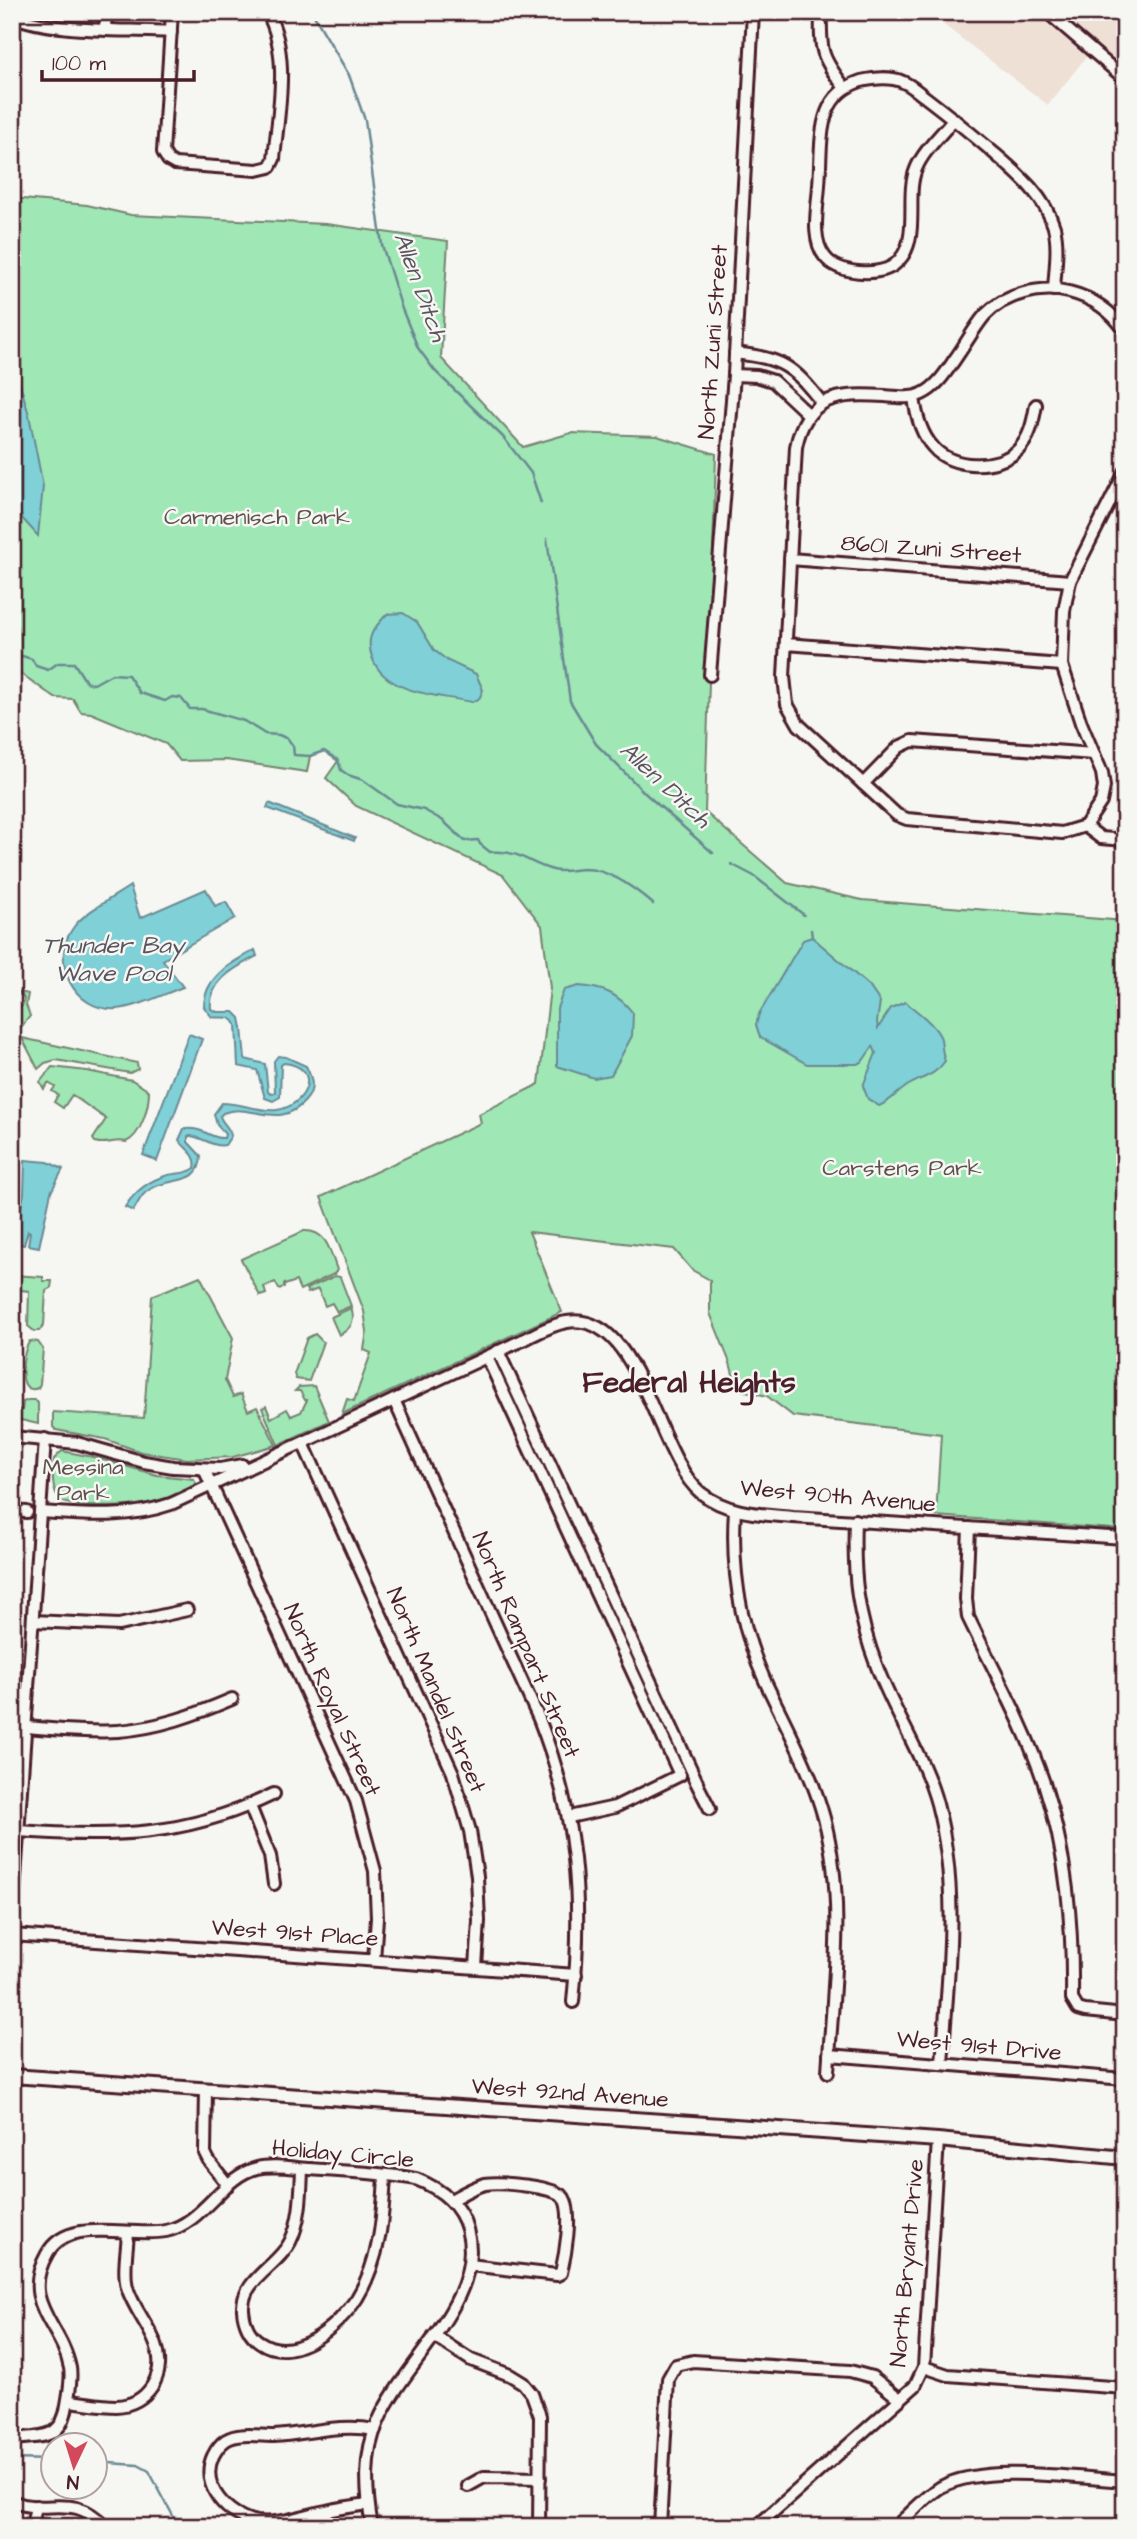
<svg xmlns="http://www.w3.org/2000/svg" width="1137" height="2539" viewBox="0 0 1137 2539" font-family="'Architects Daughter',sans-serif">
<rect width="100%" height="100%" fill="#f6f6f2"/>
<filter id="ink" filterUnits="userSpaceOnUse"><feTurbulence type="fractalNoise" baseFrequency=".0143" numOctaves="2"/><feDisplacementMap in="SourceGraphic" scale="14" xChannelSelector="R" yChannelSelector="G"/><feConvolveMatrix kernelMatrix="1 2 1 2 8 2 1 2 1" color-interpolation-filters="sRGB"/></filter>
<g filter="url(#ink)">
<path fill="#eee0d4" d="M927,12H1125V90L1086,57L1048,105Z"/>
<g fill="#9fe7b5" stroke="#748370" stroke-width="2">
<path d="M12,198L87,205L131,215L326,224L448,241L441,358L523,447L571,433L657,436L716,454L705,812L787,883L862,900L1125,921V1530L936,1516L941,1434L793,1416L767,1396L737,1389L730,1363L710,1313V1280L692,1270L674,1249L529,1232L562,1312L342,1414L347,1399L354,1401L371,1353L364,1350L367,1331L364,1311L321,1197L481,1123L479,1114L539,1084L550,988L542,926L503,875L356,806L326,778L338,761L324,751L310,756L307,772L226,760L180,761L166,744L91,713L81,712L73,699L55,698L23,675L12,672Z"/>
<path d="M12,990L28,994L26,1005L30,1016L22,1026L18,1023L15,1025L13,1013L22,1006L24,999L22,995L12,993Z"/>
<path d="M22,1038L137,1063L138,1069L130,1073L56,1060L45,1063L38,1069Z"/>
<path d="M52,1067L87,1071L132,1080L149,1091C149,1107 141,1136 126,1142C114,1139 106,1146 95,1142L93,1139L106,1119L72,1095L63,1108L54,1102L58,1095L52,1091L55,1087L48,1083L44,1089L40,1082Z"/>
<path d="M304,1231C327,1230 330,1251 337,1270L334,1274L300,1290L296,1281L285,1285L284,1283V1287L279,1289L275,1282L264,1287L266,1294L260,1296L241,1259Z"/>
<path d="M12,1275L43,1277V1281H52L51,1288L46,1291L44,1325L39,1331H34L28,1326L29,1291L12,1289Z"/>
<path d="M200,1276L233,1338L225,1380L233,1397L241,1394L248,1411L257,1407L276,1445L233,1457L187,1459L141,1452L105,1439L56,1430L53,1427V1412L144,1418L152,1296Z"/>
<path d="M335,1276L340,1277L351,1306L337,1312L332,1303L325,1306L318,1289L308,1293L306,1289Z"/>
<path d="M351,1308C356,1321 351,1329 339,1335L331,1317Z"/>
<path d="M315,1334L323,1342L309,1381L296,1379L294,1374L307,1338Z"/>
<path d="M30,1341L38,1342L43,1349L40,1384L38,1388C15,1397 22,1350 30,1341Z"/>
<path d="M314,1386L329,1421L278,1445L262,1408L266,1406L271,1418L287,1409L291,1416L301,1412L307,1400H305L300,1391H295L299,1387Z"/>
<path d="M28,1400H34L38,1403V1424L12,1418V1409L22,1410L23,1402Z"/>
<path d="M62,1451L93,1457L157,1475L194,1479L196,1484C163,1504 126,1509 89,1506C81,1505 70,1506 62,1501C50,1491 53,1473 54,1459Z"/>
</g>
<g fill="#7fd0d7" stroke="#6a8992" stroke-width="2">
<path d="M12,356L29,415L43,486L38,536L12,507Z"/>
<path d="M403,613L417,622L434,650L448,661L476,674L483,690L479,699L472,702C438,695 384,694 372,657C365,637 374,628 387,614Z"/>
<path d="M269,803L355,838L354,841L267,808Z"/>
<path d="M130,886L140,918L206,889L215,906L226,902L235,918L163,960L183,987C164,994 136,1008 116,1009C74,1012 49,961 73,928C84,912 114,897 130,886Z"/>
<path d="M812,937L869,986L880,1002L877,1022L878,1028L891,1008L905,1002C916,1010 937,1026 941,1039C942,1047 942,1053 945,1061C935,1076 922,1077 907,1086C897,1093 891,1101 879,1106L868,1099L863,1086L876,1053L873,1046L862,1062L857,1064H807L760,1037L756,1025L759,1014L803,940Z"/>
<path d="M255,950L257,956C237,967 208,980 211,1009L217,1012H234L240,1018L242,1028L245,1059L265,1064L268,1092L271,1094L275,1092L274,1061L278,1056L286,1057L306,1066C312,1078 316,1089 305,1101C279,1131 252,1102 223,1113L220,1116C222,1124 230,1127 231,1136L225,1145C212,1148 201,1135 188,1136V1142L201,1156C200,1189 169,1174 146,1192C140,1197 137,1205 133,1211L125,1207C135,1191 150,1180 168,1175C178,1173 187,1174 195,1168C198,1155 186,1150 179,1140L184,1129C205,1127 210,1139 224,1138L225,1134L217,1125L214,1114L222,1103C240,1103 261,1112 277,1110C307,1106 323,1067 284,1063L281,1065L280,1097L273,1101L265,1098L257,1070L238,1066L236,1025C231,1014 223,1019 212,1017L204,1007C204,977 232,962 255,950Z"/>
<path d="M579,986C604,988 617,993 633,1013L632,1036L611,1075L594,1078L557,1066V1008L564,990Z"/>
<path d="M189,1034L202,1039L157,1161L143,1155Z"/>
<path d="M25,1160L48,1162L63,1169L51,1192L39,1247L28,1245L30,1232L28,1231L24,1245L12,1242L24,1194Z"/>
</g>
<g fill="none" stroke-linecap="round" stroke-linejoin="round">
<g stroke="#6a8992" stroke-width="2.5">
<path d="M312,12L349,75L365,120L382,245L402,309L418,348L435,371L503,437L531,473L541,503"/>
<path d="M547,539L570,701L596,744L647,795L713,853"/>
<path d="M22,656L32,659L36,666L48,670L58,663H74L86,682L94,684L112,674L128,675L140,693L165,701L172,697L181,698L190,709H202L244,721L265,734L279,735L288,739L293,746L294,755L310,756L324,751L338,760L341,770L348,775L363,780L397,804L424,810L442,820L465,841L478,840L480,844L490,852C522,850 526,863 553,870C563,873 575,869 586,869C610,870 636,889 653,904"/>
<path d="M731,864L754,876L804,915"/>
<path d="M811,930L812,937"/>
<path d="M12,2459L52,2460"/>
<path d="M94,2462L138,2465L149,2471L179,2527"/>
</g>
<defs>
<g id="minor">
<path d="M172,12L163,152L168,160L175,164L257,170L270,167L274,159C278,112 291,55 267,12"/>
<path d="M821,12C820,51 821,57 845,88"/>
<path d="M1047,12L1125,79"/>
<path d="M12,16C53,33 125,29 171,32"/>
<path d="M105,28L106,12"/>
<path d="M954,119C942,134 923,151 916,169C904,198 923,243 894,265C878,277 838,274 825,257C810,238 818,207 819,185C821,162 819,133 827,112C833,96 846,86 861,81C875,78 890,76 903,82C911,85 918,92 925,97C946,113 966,129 987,147C1012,169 1044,193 1054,227C1059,247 1055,269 1054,290"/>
<path d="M1125,331C1111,310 1093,298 1069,292C1041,285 1005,294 985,315C974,328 965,345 955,359C946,372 937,387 922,394C911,399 898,397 885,396C840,393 806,395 796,447L784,677L787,704L799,725L897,815L907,819L1062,833L1085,826L1101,802L1104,787L1102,773L1081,723L1062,665L1064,611L1070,581L1125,472"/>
<path d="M735,353C783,359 792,365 822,403"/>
<path d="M734,375L757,376L773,381L808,414"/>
<path d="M914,397C916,414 921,434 933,447C951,469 998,470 1018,450C1030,438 1033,422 1036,405"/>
<path d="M790,559L1070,581"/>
<path d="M786,644L1062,665"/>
<path d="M710,675L734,375L753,12"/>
<path d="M863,784L899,747L912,741L1094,754"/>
<path d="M1085,826L1101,838L1125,840"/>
<path d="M498,1351L697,1782"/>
<path d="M487,1357L680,1775"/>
<path d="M394,1400L539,1719C577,1815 583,1901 573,2002"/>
<path d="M12,1437L77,1443L144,1462L173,1467L220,1469L242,1465"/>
<path d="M303,1443L453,1773L470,1831L477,1876L479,1921L476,1967"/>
<path d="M204,1469L356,1801L375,1871L377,1918L374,1960"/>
<path d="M735,1510C731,1570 740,1627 765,1681C786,1726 811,1770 824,1818C846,1901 833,1987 828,2072"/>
<path d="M12,1511L27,1512"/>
<path d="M41,1512C85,1515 128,1519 171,1504L527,1338C539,1332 553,1324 567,1322C640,1310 655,1455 701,1493C728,1514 761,1514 793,1517L1125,1538"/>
<path d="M855,1520C853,1575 857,1615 877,1667C894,1713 924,1756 937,1804C960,1891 948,1975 942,2064"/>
<path d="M969,1528L966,1599L968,1617C994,1671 1025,1726 1044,1783C1067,1853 1073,1925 1072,1999L1078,2009L1085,2011L1125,2015"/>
<path d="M33,1621L119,1625L187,1610"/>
<path d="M26,1727C56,1729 87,1733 118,1731C158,1728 195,1715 232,1699"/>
<path d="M694,1778L710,1809"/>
<path d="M250,1806L270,1856L274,1884"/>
<path d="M569,1817L615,1807L680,1775"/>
<path d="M18,1831C113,1838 186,1837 274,1794"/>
<path d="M12,1922L45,1439"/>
<path d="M12,1935L576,1975"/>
<path d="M829,2055L1125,2079"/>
<path d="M206,2089L205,2153L209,2161L228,2185"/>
<path d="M302,2169C301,2193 301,2220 290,2242C278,2266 241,2280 243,2310C244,2322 249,2335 260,2342C294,2365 339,2326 357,2298C380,2260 383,2218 385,2175"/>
<path d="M451,2200C462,2194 473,2187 485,2184C500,2182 556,2186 564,2198C573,2213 565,2256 561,2273L557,2275L469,2265"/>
<path d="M434,2336L471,2360L510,2375L523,2383L532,2394L540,2416L539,2527"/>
<path d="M924,2367L948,2375L1125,2388"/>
<path d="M68,2401C83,2402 100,2406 116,2406C148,2405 167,2374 156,2345C149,2325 133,2308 127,2287C123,2271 127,2250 128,2233"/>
<path d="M12,2439C42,2436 62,2440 67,2405C69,2393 72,2379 70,2368C62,2325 19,2303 47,2254C68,2215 130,2238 166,2231C204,2223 222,2176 257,2168C273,2164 294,2168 310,2169C345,2172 381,2172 416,2179C439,2188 460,2203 467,2229C487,2299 403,2362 378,2422C363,2455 366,2492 372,2527"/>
<path d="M468,2486L484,2477L540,2478"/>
<path d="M12,2501C49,2517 71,2490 106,2527"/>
<path d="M368,2504C354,2506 340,2508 326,2511C304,2515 280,2525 257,2522C228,2517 199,2486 213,2456C216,2450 220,2444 226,2440C239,2432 259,2436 274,2436C308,2434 340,2423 375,2430"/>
<path d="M32,2527L36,2506"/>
<path d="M660,2527L668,2379L676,2365L693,2361L850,2371L872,2377L900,2399"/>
<path d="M756,2527L915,2386L924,2367L938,2140"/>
<path d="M895,2527C910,2514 925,2497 941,2487C984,2463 1075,2478 1125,2481"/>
</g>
<path id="major" d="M12,2076L938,2140L1125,2158"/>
</defs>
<use href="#minor" stroke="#4a1f2b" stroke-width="16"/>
<use href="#major" stroke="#4a1f2b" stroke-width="18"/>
<use href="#minor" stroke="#f6f6f2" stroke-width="10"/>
<use href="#major" stroke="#f6f6f2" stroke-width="12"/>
</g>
</g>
<g text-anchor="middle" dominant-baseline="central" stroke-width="5" stroke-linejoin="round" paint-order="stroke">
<g font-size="23" fill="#4a1f2b" stroke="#f6f6f2">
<text transform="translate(713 342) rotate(-86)">North Zuni Street</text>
<text transform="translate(931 549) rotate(4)">8601 Zuni Street</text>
<text transform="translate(838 1496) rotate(5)">West 90th Avenue</text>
<text transform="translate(526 1645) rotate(67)">North Rampart Street</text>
<text transform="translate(436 1690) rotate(67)">North Mandel Street</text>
<text transform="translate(332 1700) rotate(66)">North Royal Street</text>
<text transform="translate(295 1933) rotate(4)">West 91st Place</text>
<text transform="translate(979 2046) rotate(5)">West 91st Drive</text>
<text transform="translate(570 2093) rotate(4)">West 92nd Avenue</text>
<text transform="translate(343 2154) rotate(5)">Holiday Circle</text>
<text transform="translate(907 2263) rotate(-85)">North Bryant Drive</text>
</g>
<g font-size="23" fill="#5f514e" stroke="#f6f6f2">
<text x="257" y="517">Carmenisch Park</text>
<text x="902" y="1168">Carstens Park</text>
<text x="83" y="1467">Messina<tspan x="83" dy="26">Park</tspan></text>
</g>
<g font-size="24" font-style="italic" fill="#5a545f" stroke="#f6f6f2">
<text transform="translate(420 287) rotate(70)">Allen Ditch</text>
<text transform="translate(665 785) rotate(43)">Allen Ditch</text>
<text x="113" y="946">Thunder Bay<tspan x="113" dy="28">Wave Pool</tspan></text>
</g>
<g font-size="30" font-weight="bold" fill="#4a1f2b" stroke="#f6f6f2">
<text x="689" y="1383">Federal Heights</text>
</g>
</g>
<rect width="1137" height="2539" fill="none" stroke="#f6f6f2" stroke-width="42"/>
<rect x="21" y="21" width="1095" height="2497" fill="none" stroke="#4a1f2b" stroke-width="2.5" filter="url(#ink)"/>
<g transform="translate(74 2466) rotate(184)"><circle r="33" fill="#f6f6f2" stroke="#b1a0a2" stroke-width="2"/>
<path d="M0-5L12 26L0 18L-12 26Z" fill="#d1495b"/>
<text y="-10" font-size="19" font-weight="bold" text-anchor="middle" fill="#4a1f2b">N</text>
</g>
<path d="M42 70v10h152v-10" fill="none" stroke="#4a1f2b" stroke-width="3.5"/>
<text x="52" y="70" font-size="21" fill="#4a1f2b" stroke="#f6f6f2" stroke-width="5" paint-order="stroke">100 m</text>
</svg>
